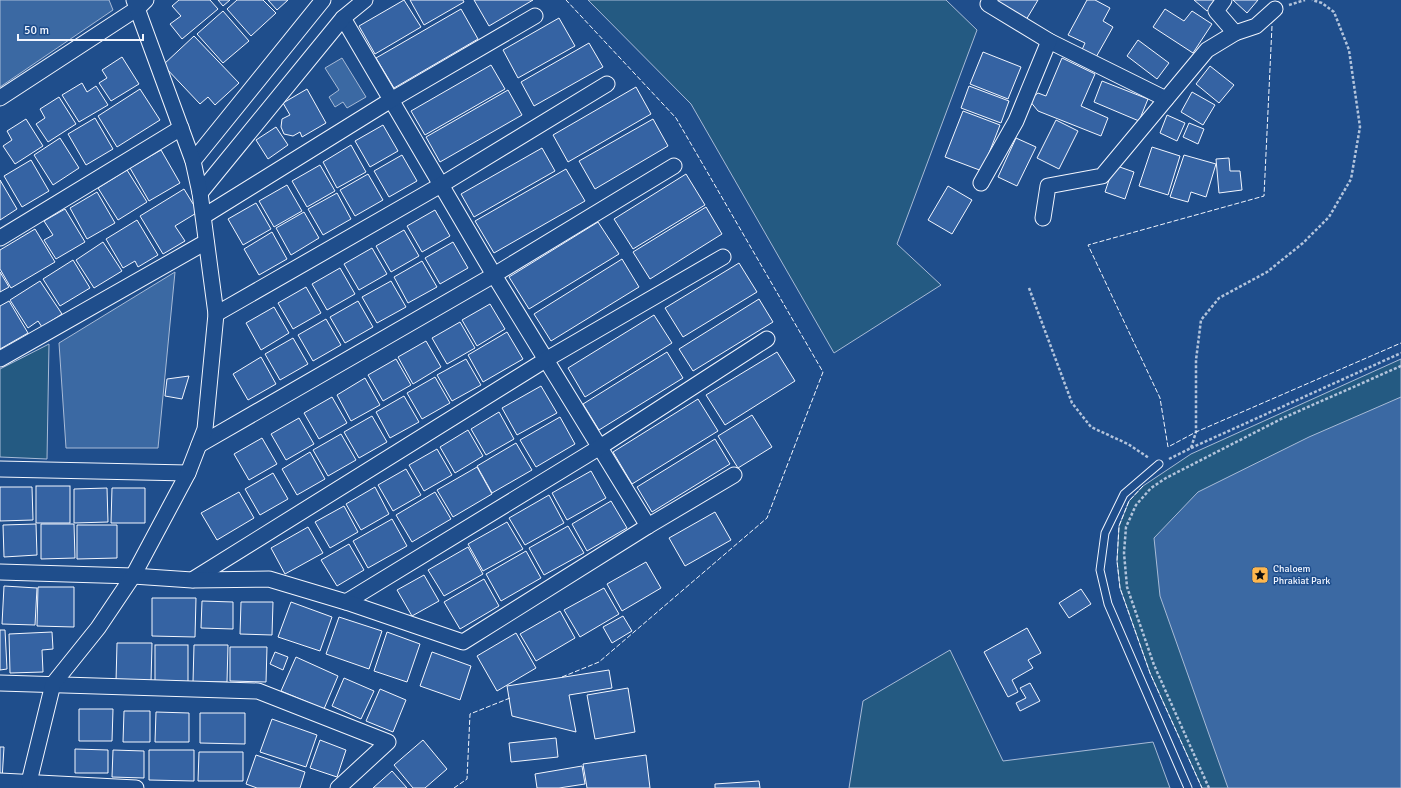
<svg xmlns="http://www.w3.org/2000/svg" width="1401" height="788" viewBox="0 0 1401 788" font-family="Signika,sans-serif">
<rect width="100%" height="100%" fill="#1f4e8c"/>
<g fill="#245a82" stroke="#a8bbd7">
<path d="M588,0H946L977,30L897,244L941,285L834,353L691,104Z"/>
<path d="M49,344L47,459L0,457V369Z"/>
<path d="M1401,359V788H1202L1150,673L1120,588L1117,561L1119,526L1129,501L1143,486L1191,454Z"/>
<path d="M950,650L1003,761L1153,742L1170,788H849L863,701Z"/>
</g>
<g fill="#3b69a3" stroke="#a8bbd7">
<path d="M0,0H109L113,10L0,87Z"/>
<path d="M342,58L366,97L347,108L343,102L335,107L329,97L339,90L325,68Z"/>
<path d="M175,272L158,448H66L59,343Z"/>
<path d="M1401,397V788H1228L1160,596L1154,538L1198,492L1309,437Z"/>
</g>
<g fill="#3563a3" stroke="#f2f6ff">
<path d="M179,0H210L218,9L182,39L170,24L181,16L172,6Z"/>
<path d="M218,0H230L223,6Z"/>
<path d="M237,0H263L276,13L251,36L227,9Z"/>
<path d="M268,0H288L277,10Z"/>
<path d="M404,0L421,27L375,54L359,26Z"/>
<path d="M410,0H463L464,2L424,25Z"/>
<path d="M474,0H533L489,26Z"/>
<path d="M997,0H1038L1026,20L996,2Z"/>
<path d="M1087,0H1095L1110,8L1103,21L1113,27L1095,59L1081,52L1085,43L1068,35Z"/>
<path d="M1194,0H1216L1207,11Z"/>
<path d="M1233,0H1258L1247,13Z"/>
<path d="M461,9L478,39L394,88L376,58Z"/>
<path d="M1165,9L1184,21L1192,11L1212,24L1193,53L1153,27Z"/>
<path d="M223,11L249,41L223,63L197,34Z"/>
<path d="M559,18L575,46L518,78L503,50Z"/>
<path d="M194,36L239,83L215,105L208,97L200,104L163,65Z"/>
<path d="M1138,40L1169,63L1157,79L1127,56Z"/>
<path d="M589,43L603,67L534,106L521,82Z"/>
<path d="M983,52L1021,67L1008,99L970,84Z"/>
<path d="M122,57L139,84L111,101L99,83L107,78L102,70Z"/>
<path d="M1062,58L1095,74L1081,106L1108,118L1101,136L1038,111L1029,100L1038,93L1046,96Z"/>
<path d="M491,65L505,89L425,135L411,111Z"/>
<path d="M1210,66L1234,85L1219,103L1196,84Z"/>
<path d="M1102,81L1148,99L1139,121L1094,102Z"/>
<path d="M82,83L87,92L96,86L108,105L79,122L62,95Z"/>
<path d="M969,86L1009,101L1001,123L961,108Z"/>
<path d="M636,87L651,114L568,162L553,135Z"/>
<path d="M140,89L160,120L117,147L98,116Z"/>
<path d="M307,89L326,123L302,137L300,132L293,136L284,134L281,127L282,119L290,115L283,103Z"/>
<path d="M508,90L522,115L440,162L426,137Z"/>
<path d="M1192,92L1215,105L1203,125L1181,112Z"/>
<path d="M59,97L76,124L48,142L36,124L45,118L40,109Z"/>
<path d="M963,111L1000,125L982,171L945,157Z"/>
<path d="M1167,115L1185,123L1177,141L1160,133Z"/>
<path d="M95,118L113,149L86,165L68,134Z"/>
<path d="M26,119L43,146L15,164L3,146L12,140L7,131Z"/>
<path d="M653,119L668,146L595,189L579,161Z"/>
<path d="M1056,120L1078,131L1059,169L1037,158Z"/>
<path d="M1189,123L1204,129L1198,144L1183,137Z"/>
<path d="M383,125L398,151L370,167L355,141Z"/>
<path d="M276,127L288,145L268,159L256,140Z"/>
<path d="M60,138L79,168L53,185L34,155Z"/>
<path d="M1016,138L1036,147L1017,186L998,177Z"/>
<path d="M351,145L366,172L337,188L323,162Z"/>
<path d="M1152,147L1180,156L1168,195L1139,186Z"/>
<path d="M542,148L555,171L474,217L461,194Z"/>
<path d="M161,150L180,183L149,201L130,168Z"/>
<path d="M402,155L417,181L389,197L374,171Z"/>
<path d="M1184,155L1216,164L1206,197L1191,192L1188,202L1170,197Z"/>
<path d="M1229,158L1230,171H1240L1242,190L1219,193L1216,159Z"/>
<path d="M31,160L49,191L22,207L4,176Z"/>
<path d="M320,165L335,191L307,207L292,181Z"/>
<path d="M1114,165L1134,172L1125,199L1105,192Z"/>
<path d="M566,169L585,201L494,253L475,221Z"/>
<path d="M127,170L147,202L118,220L98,188Z"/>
<path d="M368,174L383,200L355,216L340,190Z"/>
<path d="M686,174L705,205L633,249L614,219Z"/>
<path d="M0,180L17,209L0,220Z"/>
<path d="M287,185L302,211L274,227L259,201Z"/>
<path d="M948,186L972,200L952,234L928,220Z"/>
<path d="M184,189L198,212L175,226L185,241L163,254L140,216Z"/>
<path d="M97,192L115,223L87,239L70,208Z"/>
<path d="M337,193L351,219L323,235L308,209Z"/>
<path d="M256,203L271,229L243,245L228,219Z"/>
<path d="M706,207L722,234L650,279L633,252Z"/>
<path d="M65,209L85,242L56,259L44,240L53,235L44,221Z"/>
<path d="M435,210L450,236L422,252L407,226Z"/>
<path d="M304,212L319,238L291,255L276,228Z"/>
<path d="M137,220L158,255L138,267L135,261L123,268L106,239Z"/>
<path d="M598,222L619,254L529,309L509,277Z"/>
<path d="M35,229L55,262L11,288L0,269V250Z"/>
<path d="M404,230L419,256L391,272L376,246Z"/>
<path d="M272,232L287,259L259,275L244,249Z"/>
<path d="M103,242L122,271L94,288L76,260Z"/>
<path d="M453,242L468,268L440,284L425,258Z"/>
<path d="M372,248L387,274L359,290L344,264Z"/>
<path d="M622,259L639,287L551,341L534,314Z"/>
<path d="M73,260L90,288L60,306L43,279Z"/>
<path d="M422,261L437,287L408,303L394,277Z"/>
<path d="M739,263L757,292L683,337L665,308Z"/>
<path d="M340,268L355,294L327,310L312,284Z"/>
<path d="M0,272L9,287L0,292Z"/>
<path d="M40,281L62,314L42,327L38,321L28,328L10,300Z"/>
<path d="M391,281L406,307L377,323L362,297Z"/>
<path d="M306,287L321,313L293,329L278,303Z"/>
<path d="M759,299L773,322L693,371L679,349Z"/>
<path d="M9,301L28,333L0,349V306Z"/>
<path d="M358,301L373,327L345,343L330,317Z"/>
<path d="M490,304L505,329L477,346L462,320Z"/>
<path d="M274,307L289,333L261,350L246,323Z"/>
<path d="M654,315L672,343L585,397L568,368Z"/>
<path d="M326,319L341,345L313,361L298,335Z"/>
<path d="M460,322L475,348L447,364L432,338Z"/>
<path d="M507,332L523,359L483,382L468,355Z"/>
<path d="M293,338L308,364L280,380L265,354Z"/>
<path d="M426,341L441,367L413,384L398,357Z"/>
<path d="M667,352L683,378L599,430L583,404Z"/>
<path d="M777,352L795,381L725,425L706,395Z"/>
<path d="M261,357L276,384L248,400L233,374Z"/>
<path d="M396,359L411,385L383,401L368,375Z"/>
<path d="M466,359L481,385L452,401L437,375Z"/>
<path d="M189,376L182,399L165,396L167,379Z"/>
<path d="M435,377L450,403L422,419L407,393Z"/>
<path d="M365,378L380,405L351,421L337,395Z"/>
<path d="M541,386L557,413L517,435L502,408Z"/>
<path d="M404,396L419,422L390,438L376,412Z"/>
<path d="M332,397L347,423L319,439L304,413Z"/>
<path d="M698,399L718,431L632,484L613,452Z"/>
<path d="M499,412L514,439L486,455L471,429Z"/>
<path d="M752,415L772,447L738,468L718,436Z"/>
<path d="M372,416L387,442L359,458L344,432Z"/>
<path d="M560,417L575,444L536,467L520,440Z"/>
<path d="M299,418L314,444L286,460L271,434Z"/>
<path d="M468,430L483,456L455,473L440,447Z"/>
<path d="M341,434L356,460L328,476L313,450Z"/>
<path d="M262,438L277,464L249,480L234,454Z"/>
<path d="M715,439L730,464L652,512L637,487Z"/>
<path d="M516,443L532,470L492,493L477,466Z"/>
<path d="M437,449L452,475L424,491L409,465Z"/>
<path d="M310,452L325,479L297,495L282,469Z"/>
<path d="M477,467L492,494L453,517L437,490Z"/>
<path d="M406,469L421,495L393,511L378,485Z"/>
<path d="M591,471L606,498L567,520L552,493Z"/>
<path d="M273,473L288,499L260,515L245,489Z"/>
<rect x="36" y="486" width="34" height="37"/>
<path d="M0,487H32L33,520L0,521Z"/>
<path d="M375,487L389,514L361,530L346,504Z"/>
<path d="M107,488L108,522L74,523V489Z"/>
<path d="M112,488H145V523H111Z"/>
<path d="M239,492L254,518L217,540L201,513Z"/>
<path d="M435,492L451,519L412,542L396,515Z"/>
<path d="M549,495L564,523L525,545L509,518Z"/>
<path d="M611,501L627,528L587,551L572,524Z"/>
<path d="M344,506L358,532L330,548L315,522Z"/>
<path d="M715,512L731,540L685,566L669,538Z"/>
<path d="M392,519L407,546L368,568L353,541Z"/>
<path d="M507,522L523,549L483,571L468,544Z"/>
<path d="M36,524L37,555L4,557L3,525Z"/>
<path d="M41,524H74L75,558L41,559Z"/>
<path d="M77,525H117V558L77,559Z"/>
<path d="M568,526L584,553L544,575L529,548Z"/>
<path d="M308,527L323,553L285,574L271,548Z"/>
<path d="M349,544L364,570L337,586L321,560Z"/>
<path d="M468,547L483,574L444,596L428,570Z"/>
<path d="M526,551L541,578L501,601L486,574Z"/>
<path d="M646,562L661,588L622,611L607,584Z"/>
<path d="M424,575L439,601L412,616L397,590Z"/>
<path d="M484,579L499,606L460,629L444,602Z"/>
<path d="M4,586L37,588L35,625L2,624Z"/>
<path d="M38,587H74V627L37,626Z"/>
<path d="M604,588L619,614L580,637L564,610Z"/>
<path d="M1081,589L1091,604L1069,618L1059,603Z"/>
<path d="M152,598H196L195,637L152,636Z"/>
<path d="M202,601L233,602V629L201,628Z"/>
<path d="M241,602H273L272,635L240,634Z"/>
<path d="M291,602L332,617L320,651L278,637Z"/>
<path d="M560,611L575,638L536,661L520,634Z"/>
<path d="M623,616L632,631L612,643L603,627Z"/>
<path d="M339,617L382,631L369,669L326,654Z"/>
<path d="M1027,628L1041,653L1028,660L1033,668L1012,680L1018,692L1008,697L984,652Z"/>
<path d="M0,630H5L7,669L0,670Z"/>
<path d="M52,632L53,649L42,650L43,672L10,673L9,634Z"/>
<path d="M387,632L420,644L407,682L374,671Z"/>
<path d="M516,633L536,668L497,691L477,656Z"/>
<path d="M117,643H152L151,682H116Z"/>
<rect x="155" y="645" width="33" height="37"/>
<path d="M194,645H228L227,682H193Z"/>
<path d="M230,647H267L266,682L230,681Z"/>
<path d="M275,652L288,657L283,670L270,664Z"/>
<path d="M432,652L471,666L460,700L420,686Z"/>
<path d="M296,657L338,676L324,709L281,691Z"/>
<path d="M609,670L612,688L569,695L576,732L512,716L507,686Z"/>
<path d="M344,678L374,691L361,719L332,706Z"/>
<path d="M1030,683L1040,701L1020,711L1016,703L1026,698L1020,688Z"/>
<path d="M628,688L635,732L595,739L587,695Z"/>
<path d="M380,689L406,700L393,732L366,721Z"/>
<path d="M79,709H113L112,741H79Z"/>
<path d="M124,711H150V742H123Z"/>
<path d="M156,712L189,713V742H155Z"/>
<path d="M200,713H245V744L200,743Z"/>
<path d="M272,719L317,735L306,767L260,752Z"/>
<path d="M556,738L558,757L511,762L509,743Z"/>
<path d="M320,740L346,750L337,777L310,768Z"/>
<path d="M423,740L447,769L425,788H413L394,765Z"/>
<path d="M0,747H4L2,780H0Z"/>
<path d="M75,749L108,750V773H75Z"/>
<path d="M113,750L144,751V778L112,777Z"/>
<path d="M149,750H194V781L149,780Z"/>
<path d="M199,752H243V781H198Z"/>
<path d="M256,755L305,772L300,788H257L246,784Z"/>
<path d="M646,755L650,788H587L583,764Z"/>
<path d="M582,766L585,784L559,788H537L535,774Z"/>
<path d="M392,771L407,788H373Z"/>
<path d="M759,781L760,788H715V784Z"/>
</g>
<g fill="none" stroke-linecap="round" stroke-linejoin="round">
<defs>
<path id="lane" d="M1159,464L1124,494L1105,533L1100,570L1108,604L1188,788"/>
<g id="street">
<path d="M990,0L988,4L1049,41L1166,99"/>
<path d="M1224,0L1216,11L1235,33"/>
<path d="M343,18L494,275L648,526"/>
<path d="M0,98L138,8L146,0"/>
<path d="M193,161L323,0"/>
<path d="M981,183L1016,121L1049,41"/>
<path d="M200,193L343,18L365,0"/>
<path d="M204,216L391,100L535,16"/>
<path d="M1043,218L1048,186L1102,176L1207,50L1235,33L1256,26L1275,9"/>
<path d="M0,238L181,128"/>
<path d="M216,314L441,185L607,84"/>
<path d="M0,359L206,242"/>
<path d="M199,445L494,275L674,166"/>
<path d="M0,469L188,473"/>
<path d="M0,572L133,576L192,580L547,359L723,257"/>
<path d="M193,580L269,579L346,602L600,447L767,339"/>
<path d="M346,602L463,642L648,526L734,475"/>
<path d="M0,683L258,691L388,742L338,788"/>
<path d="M0,781L136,788"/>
<path d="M30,788L29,782L53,684L98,628L133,576L188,473L205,429L216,314L200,193L193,161L134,0"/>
</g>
</defs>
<use href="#lane" stroke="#f2f6ff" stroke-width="9"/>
<use href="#street" stroke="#f2f6ff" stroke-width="17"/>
<g stroke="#b3c4dc" stroke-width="2.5" stroke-dasharray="3 2" stroke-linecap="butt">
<path d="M1289,5L1305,0"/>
<path d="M1029,288L1072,403L1091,427L1128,444L1149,458"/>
<path d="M1191,448L1401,353"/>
<path d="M1169,459L1191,448L1196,432V360L1201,320L1219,298L1267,272L1303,243L1329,217L1351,179L1360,127L1349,50L1334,12L1322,3L1312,0"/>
<path d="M1209,788L1154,665L1127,587L1124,553L1126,527L1136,505L1151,488L1166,478L1283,418L1401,366"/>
</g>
<use href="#lane" stroke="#1f4e8c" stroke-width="7"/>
<use href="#street" stroke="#1f4e8c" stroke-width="15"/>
<g stroke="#f2f6ff" stroke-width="1" stroke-dasharray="5 2" stroke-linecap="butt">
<path d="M1272,26L1264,196L1088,245L1160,398L1168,447L1196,432L1401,343"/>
<path d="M1143,486L1129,501L1119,526L1117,561L1120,588L1150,673L1202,788"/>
<path d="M562,677L599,662L767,518L823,372L676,118L566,0"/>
<path d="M454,788L467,779L470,714L510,698"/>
</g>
</g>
<defs>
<symbol id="sight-square" viewBox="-11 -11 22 22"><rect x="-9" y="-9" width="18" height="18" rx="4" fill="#ffb74d" stroke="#1f4e8c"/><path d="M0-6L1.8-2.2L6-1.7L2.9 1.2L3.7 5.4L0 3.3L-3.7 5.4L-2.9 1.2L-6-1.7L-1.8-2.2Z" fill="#111"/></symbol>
</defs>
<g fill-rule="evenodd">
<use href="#sight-square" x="1250" y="565" width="20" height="20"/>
</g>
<g text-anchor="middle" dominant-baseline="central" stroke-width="3" stroke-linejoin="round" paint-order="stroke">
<g font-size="10" fill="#f2f6ff" stroke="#1f4e8c" text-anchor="start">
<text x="1273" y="569">Chaloem<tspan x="1273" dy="12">Phrakiat Park</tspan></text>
</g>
</g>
<path d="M18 34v6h125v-6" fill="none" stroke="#f2f6ff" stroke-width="2"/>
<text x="24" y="34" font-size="12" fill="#f2f6ff" stroke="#1f4e8c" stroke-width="3" paint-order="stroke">50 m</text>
</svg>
